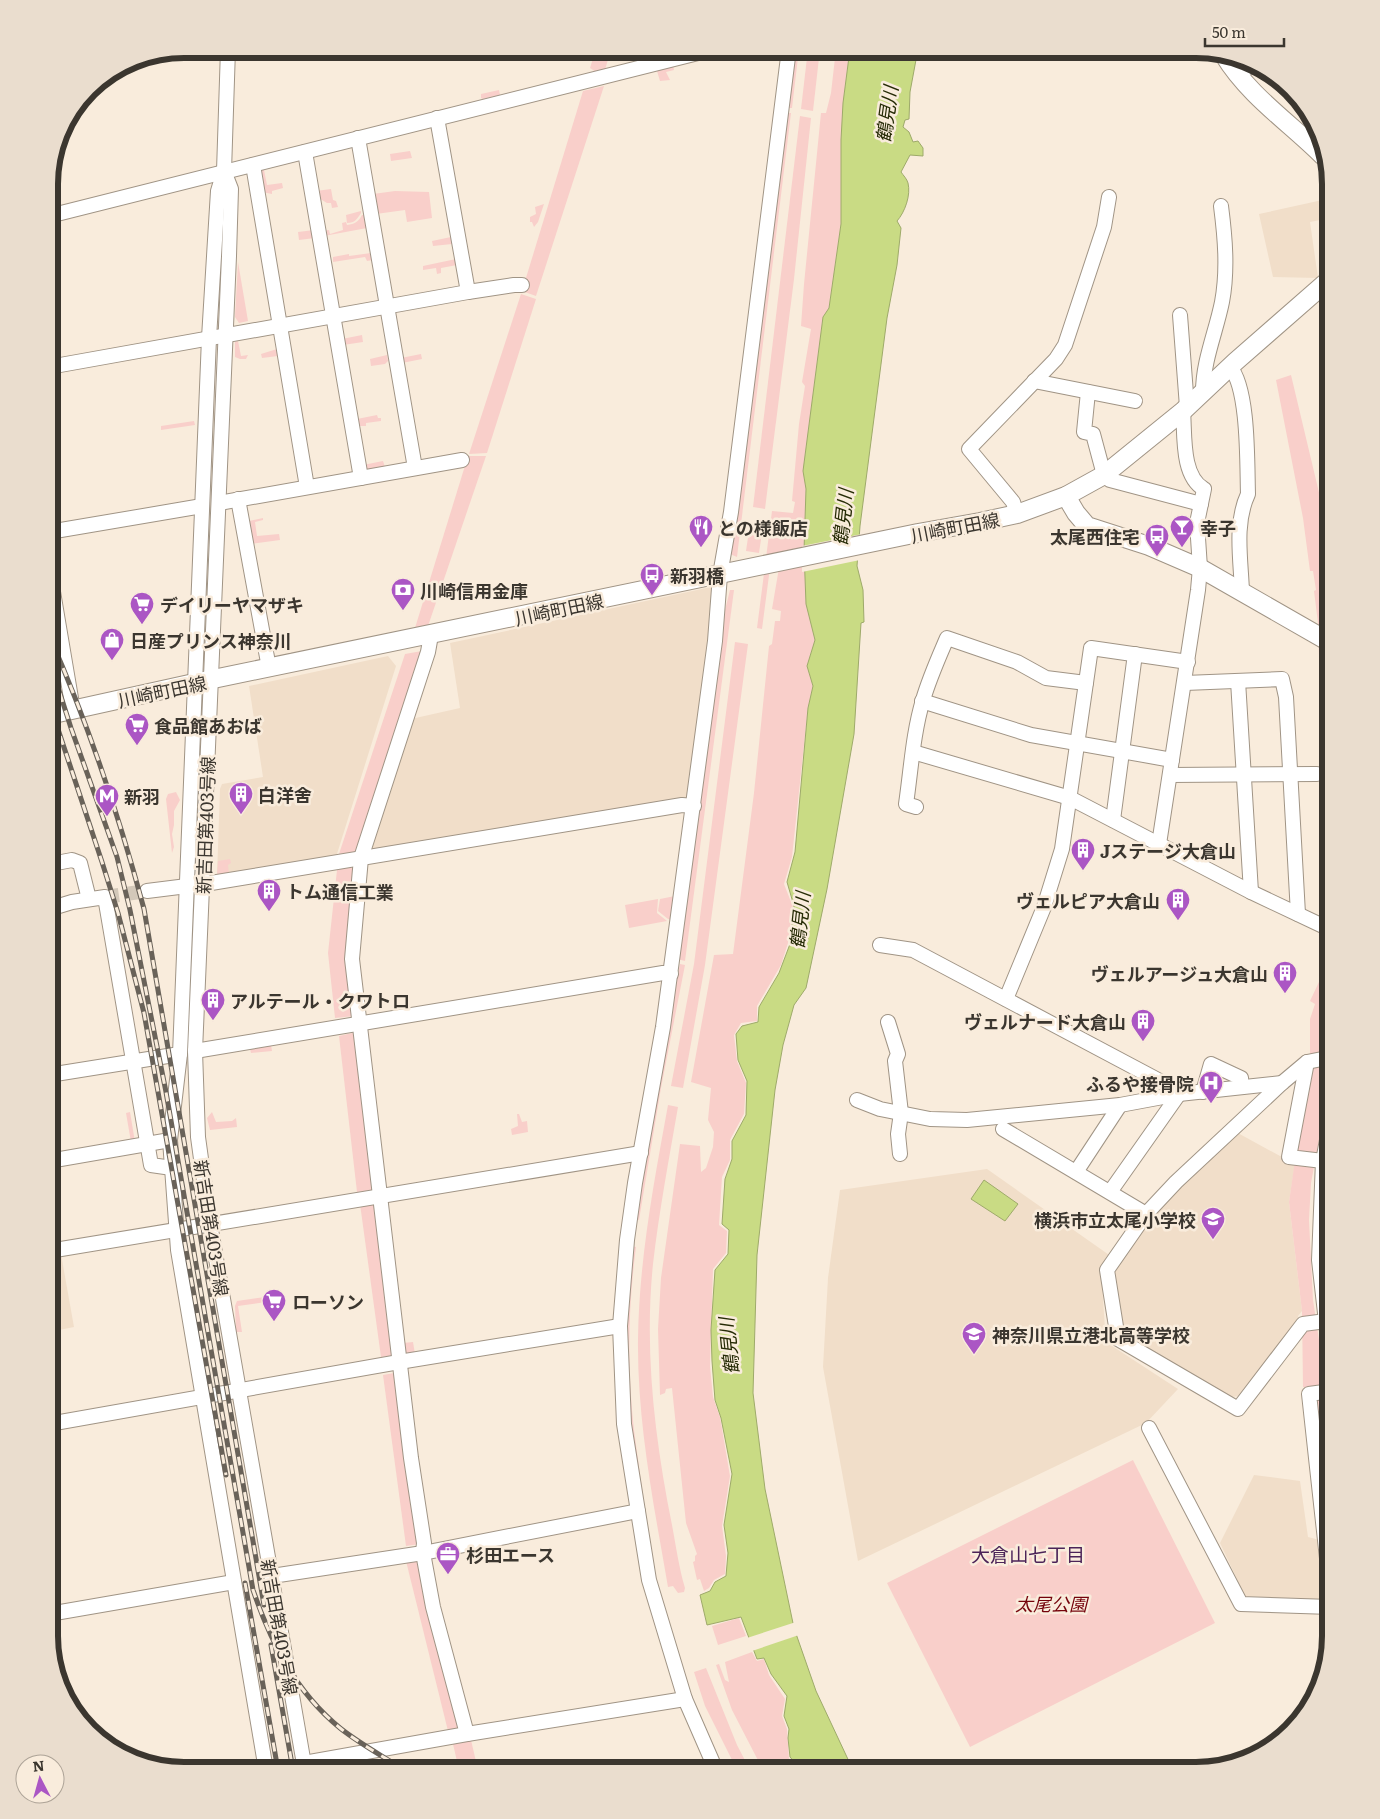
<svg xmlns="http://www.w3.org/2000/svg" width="1380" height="1819" viewBox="0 0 1380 1819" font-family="Literata,'Noto Sans JP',serif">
<rect width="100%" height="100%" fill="#f9ecdc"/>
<g fill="#f1dec9">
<path d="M286,49H313V51L287,56Z"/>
<path d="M1327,199L1330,218L1310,222L1318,278L1273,277L1259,214Z"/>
<path d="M711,587V624L689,798L369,851L411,719L460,708L450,643Z"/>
<path d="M388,656L396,666L336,857L217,876L220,789L222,784L263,777L249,686Z"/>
<path d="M1236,1132L1280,1156L1296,1157L1289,1202L1302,1311L1298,1316V1323L1241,1396L1231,1397L1120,1333L1114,1272L1153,1209Z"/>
<path d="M987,1169L1112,1257L1101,1271L1106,1342L1178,1389L1146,1423L858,1561L823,1367L828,1278L840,1190Z"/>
<path d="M61,1254L74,1327L49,1332V1256Z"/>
<path d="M1254,1475L1300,1481L1308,1537L1323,1541L1327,1601L1245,1596L1220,1543Z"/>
</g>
<g fill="#f9cfca">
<path d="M596,49H611L605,70L596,72L590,68Z"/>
<path d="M793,49H799L792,108H789L790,99L787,98Z"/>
<path d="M808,49H820L813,111L801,109Z"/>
<path d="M836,49H850L843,103L841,224L829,308L823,317L803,471L806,489L804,551L806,604L815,640L807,666L813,686L808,708L792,857L784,884L793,907L788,943L781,965L757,1006V1021L741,1023L734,1035L737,1061L746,1083L744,1114L730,1140V1160L722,1177L719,1225L727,1231L726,1253L713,1269L710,1366L713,1397L720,1417L730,1476L722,1526L726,1556L725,1574L714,1580L709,1588L704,1591L700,1579L697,1580L693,1562L695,1561V1556L697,1554L686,1523L672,1388L666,1389L665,1393L660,1395L658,1329L661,1278L680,1144L700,1146L701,1172L706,1168L713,1147L714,1132L708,1120L711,1088L691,1082L714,955L733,954L754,793L769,646L772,644L775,621H780L781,611L772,609L781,556L771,560L762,629L757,628L772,511L793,513L795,502L792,501L799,424L805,386L802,382L811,329L801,326L804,284L821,113H826L831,93Z"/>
<path d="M673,65L674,70L666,72L670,80L660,81L657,71Z"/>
<path d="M604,86L536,296L522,291L583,91Z"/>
<path d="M499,90L500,95L483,99L481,98V94Z"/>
<path d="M787,113H791L737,557L730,554Z"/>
<path d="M800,116L811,118L794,279L765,509L753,507Z"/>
<path d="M410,151L412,158L391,161L390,154Z"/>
<path d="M261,170H264L267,185L282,183L283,188L272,191V194L262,192Z"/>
<path d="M331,189L333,200L336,201L338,207L332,208L331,203H327L317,197L316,191Z"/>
<path d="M395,191L429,192L432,218L407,222L405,210L376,214L373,194Z"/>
<path d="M544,204L538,222L534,227L532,222H530V217L536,214L535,207Z"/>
<path d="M361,211V213C357,219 355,223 347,223L346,215Z"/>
<path d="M362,215H365L367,228L324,236L322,231L329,230L330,234L343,230L342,223L346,222L347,225C355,224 358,222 362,215Z"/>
<path d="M314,230L315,238L299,240L298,232Z"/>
<path d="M451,237L452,244L433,246L432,241Z"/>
<path d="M371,253L373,260L367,261L365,257L333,262V257L349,254V256Z"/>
<path d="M456,259L457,265L441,268V273L437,274L436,268L423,270V266Z"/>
<path d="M238,262L248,321L239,323L235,317Z"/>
<path d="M521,294L536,299L487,453L469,454Z"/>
<path d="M362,335L363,342L343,345L342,339Z"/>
<path d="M238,341L241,356L248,355L246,359H240L235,357V342Z"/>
<path d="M277,349L278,356L262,358L261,354Z"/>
<path d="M421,354L422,359L402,363L401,358Z"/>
<path d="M387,355L388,361L385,364L371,366L370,359Z"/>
<path d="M1291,375L1321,501L1329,554L1331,557V903L1324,824L1318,623L1314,591L1316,590L1313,571H1310L1303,518L1276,380Z"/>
<path d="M377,415L378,418H381V421L366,423V426H357V419Z"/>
<path d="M194,421L195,425L161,430V426Z"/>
<path d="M468,456H486L428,626L415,628Z"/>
<path d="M383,461L385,467L367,470L363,465Z"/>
<path d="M263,518V520L255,522L257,536L279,534L280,540L251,544L249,521Z"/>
<path d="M750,524L763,526L759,553L746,551Z"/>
<path d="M730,590H734L685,961L677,959L724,614Z"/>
<path d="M735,642L748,644L705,965L683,1088L671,1086L694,964Z"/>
<path d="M422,651L359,852L339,854L405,654Z"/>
<path d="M176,792L180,800L174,811V825L172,834L174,847L172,853L166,799L168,794Z"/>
<path d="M230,859L231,863L228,865L229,873L217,875L218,861Z"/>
<path d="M353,866L357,871L355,1016L335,1018L328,953L337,870Z"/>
<path d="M675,896L672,920L668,919L658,911L660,899Z"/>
<path d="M658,899L657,913L667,921L629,928L625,905Z"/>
<path d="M1331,931V1076L1311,1183L1309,1220L1313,1300L1331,1419V1556L1309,1389L1303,1387L1302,1311L1289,1202L1310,1055V1019L1315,1004L1310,1001L1327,965Z"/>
<path d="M680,964L685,965L661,1088L639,1220L636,1219L675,979H677Z"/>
<path d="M357,1032L373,1190L357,1192L339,1036Z"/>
<path d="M271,1045L272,1051L251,1053L250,1049Z"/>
<path d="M668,1105L678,1107C669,1159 659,1212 653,1264C644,1352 655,1440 672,1525C676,1546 679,1568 685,1588L684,1592L678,1593L673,1586L668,1587C654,1506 637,1422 638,1339C639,1260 654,1182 668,1105Z"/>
<path d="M130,1112L135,1142H131L126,1113Z"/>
<path d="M212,1112L216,1122L232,1121L236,1118L237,1127L210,1130L207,1118Z"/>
<path d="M517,1114H519L522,1122L527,1121L528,1132L512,1135L511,1129L518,1126Z"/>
<path d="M374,1201L396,1355L381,1357L360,1204Z"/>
<path d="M632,1246L636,1247C628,1308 627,1369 634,1430C638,1462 643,1493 647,1525C639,1480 631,1434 628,1388C624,1341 628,1293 632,1246Z"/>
<path d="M265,1297L266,1302L238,1306L242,1332H236L235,1306L237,1301Z"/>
<path d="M413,1342L415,1354L405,1355L403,1343Z"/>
<path d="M394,1373L420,1544L406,1546L383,1375Z"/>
<path d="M1133,1460L1215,1623L970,1747L887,1583Z"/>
<path d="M419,1559L462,1728L448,1731L406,1561Z"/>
<path d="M739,1618L746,1636L718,1645L712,1626Z"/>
<path d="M752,1652L757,1661L764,1659L769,1675L785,1699L782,1716L787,1729L789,1759L796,1766L797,1770H763L732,1710L716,1665L719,1664L725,1680L729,1682L725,1662Z"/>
<path d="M706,1668L737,1745L750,1770H737L705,1706L694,1672Z"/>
<path d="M471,1740L478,1770H459L453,1744Z"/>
</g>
<g fill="#c9db84" stroke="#9eaa6a">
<path d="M850,49H918L910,92L909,119L905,120L903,127L909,132L913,142L918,141L923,148V156L910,155L901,172C903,175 907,179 908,183C911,195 905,212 897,221L901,228L897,265L887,318L860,526L857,566L863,590L864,622L861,623L854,734L827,889L806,988L794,1005L783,1045L775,1090L757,1255L753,1393L765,1489L794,1628L816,1691L853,1770H798L797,1765L790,1757L788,1738L789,1729L784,1716L787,1696L771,1674L764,1658L757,1659L741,1617L707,1625L700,1595L710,1591L715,1582L726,1576L728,1553L724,1525L732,1474L721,1418L715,1400L712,1361L711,1330L715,1270L728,1254L729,1230L722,1224L725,1179L732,1159V1141L746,1115L747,1081L738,1060L736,1034L742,1026L758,1022L759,1007L779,973L790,944L794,906L787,882L795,852L808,708L813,686L807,666L815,640L806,604L804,551L806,489L803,471L823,317L829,308L841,224V140L843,103Z"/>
<path d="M984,1180L1018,1204L1005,1221L971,1199Z"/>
</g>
<g fill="#f9ecdc">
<path d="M862,534L860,560L802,572V546Z"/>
<path d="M796,1622L799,1635L752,1651L747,1638Z"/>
</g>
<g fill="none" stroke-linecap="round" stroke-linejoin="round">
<path stroke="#d3c8b9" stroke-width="14" stroke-dasharray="14 7" stroke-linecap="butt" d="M105,897L147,891"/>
<defs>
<g id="minor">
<path d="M228,49L224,171L218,191L209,338L180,1054L170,1140L178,1250L266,1770"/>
<path d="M1238,73L1255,64"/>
<path d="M437,118L468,292"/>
<path d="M358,138L415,468"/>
<path d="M305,152L361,478"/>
<path d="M253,165L307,487"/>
<path d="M224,171L231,189L229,256L195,1051L198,1137L210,1224L305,1770"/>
<path d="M49,216L714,49"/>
<path d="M1180,315L1187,407"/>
<path d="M49,367L468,292L514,285H522"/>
<path d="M1230,367C1249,388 1247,465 1248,494C1234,524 1241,560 1242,592"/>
<path d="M1034,381L1135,401"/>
<path d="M1088,392L1084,432L1093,434L1104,475L1110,480L1201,504"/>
<path d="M1203,392C1203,361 1216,332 1222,302C1228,270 1225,237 1221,206"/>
<path d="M238,499L269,668"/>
<path d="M219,503L462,460"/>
<path d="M1017,514L1013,502L969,449L1056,359L1065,345L1104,227L1109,197"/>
<path d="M49,532L202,506"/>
<path d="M49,568L73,710"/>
<path d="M431,635L428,652L361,858L352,959L411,1458L424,1543L423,1553L433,1607L467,1734"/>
<path d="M1238,681L1251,892"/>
<path d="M1185,683L1282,679L1286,697L1298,914"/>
<path d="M922,701L1031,735L1172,760"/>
<path d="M913,752L1070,798L1251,892L1325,927H1331"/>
<path d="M1170,775L1317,774"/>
<path d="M916,807L906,804C911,770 913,733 923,700C929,679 938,659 947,638L1017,662L1046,678L1086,683"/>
<path d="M1113,820L1135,654"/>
<path d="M1159,844L1198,590L1200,568L1197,523L1204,489C1181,476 1185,434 1183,411"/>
<path d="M49,867L51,864L72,860L80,863L89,899"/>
<path d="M147,891L211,883L682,805L694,806"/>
<path d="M49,893L52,908"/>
<path d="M49,909L72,902L105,897L151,1165L172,1168"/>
<path d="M880,945L913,950L1173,1088L1179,1094"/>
<path d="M1006,999L1044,907L1062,849L1091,648L1188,662"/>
<path d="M888,1022L898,1054L895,1061L901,1113L898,1134L900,1154"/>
<path d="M195,1051L663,973L671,974"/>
<path d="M1307,1062L1289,1157L1323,1161"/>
<path d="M49,1075L180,1054"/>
<path d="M1203,1092L1211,1064L1241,1078L1242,1087"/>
<path d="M857,1100L880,1109L930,1119L967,1120L1120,1105L1179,1094L1282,1083"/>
<path d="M1003,1129L1146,1214"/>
<path d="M49,1161L170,1140"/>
<path d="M1076,1172L1120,1105"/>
<path d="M1110,1192L1179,1094"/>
<path d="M49,1251L641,1153"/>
<path d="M1326,1321L1303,1324L1238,1409L1118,1339L1107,1270L1146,1214L1176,1182L1282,1083L1307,1062L1322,1059L1331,1062"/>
<path d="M1331,1366L1319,1260L1323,1161L1331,1119"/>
<path d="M49,1424L399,1362L620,1326"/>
<path d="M1149,1428L1241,1604L1331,1607"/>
<path d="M272,1576L423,1553L638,1511"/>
<path d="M1331,1595L1309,1394L1331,1391"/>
<path d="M49,1614L234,1582"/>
<path d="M304,1763L467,1734L685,1699"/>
<path d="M716,1770L685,1699L649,1580L624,1424L620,1326L627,1240L635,1183L663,1027L715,641L720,575L731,512L789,49"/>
</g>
<g id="major">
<path d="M1224,55C1249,96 1290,123 1323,156"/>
<path d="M1066,496L1076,513L1087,526L1149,546L1200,568L1331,643"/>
<path d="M49,715L194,683L918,533L980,522L1017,514L1066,496L1104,475L1183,411L1235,362L1331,278"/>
</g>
</defs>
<use href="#minor" stroke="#a09485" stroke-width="16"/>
<use href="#major" stroke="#a09485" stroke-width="20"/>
<use href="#minor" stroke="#fff" stroke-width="14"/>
<use href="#major" stroke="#fff" stroke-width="18"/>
<defs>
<g id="rail">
<path d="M49,635C88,724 119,815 144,909L264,1605"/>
<path d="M49,659L71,728L117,857L130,910L166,1092L253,1590C271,1643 296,1692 340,1728C360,1744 383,1756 404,1770"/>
<path d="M49,702L102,862L118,913L144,1013L226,1475"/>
<path d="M245,1583L278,1770"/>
<path d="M271,1645L293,1770"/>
</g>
</defs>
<use href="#rail" stroke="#696259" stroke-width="5"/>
<use href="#rail" stroke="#f9ecdc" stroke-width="3" stroke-dasharray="9" stroke-linecap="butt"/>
</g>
<defs>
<symbol id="restaurant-pin" viewBox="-11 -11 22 30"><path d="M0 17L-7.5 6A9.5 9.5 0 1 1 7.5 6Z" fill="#ab56c4" stroke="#f9ecdc"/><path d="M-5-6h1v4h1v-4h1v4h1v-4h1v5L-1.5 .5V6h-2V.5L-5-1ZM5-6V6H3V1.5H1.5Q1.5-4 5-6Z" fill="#fff"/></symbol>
<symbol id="bar-pin" viewBox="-11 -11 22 30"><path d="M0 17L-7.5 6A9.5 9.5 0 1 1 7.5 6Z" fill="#ab56c4" stroke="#f9ecdc"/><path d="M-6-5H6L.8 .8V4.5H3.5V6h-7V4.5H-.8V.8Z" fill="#fff"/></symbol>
<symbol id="bus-pin" viewBox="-11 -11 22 30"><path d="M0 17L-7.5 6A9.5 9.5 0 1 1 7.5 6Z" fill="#ab56c4" stroke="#f9ecdc"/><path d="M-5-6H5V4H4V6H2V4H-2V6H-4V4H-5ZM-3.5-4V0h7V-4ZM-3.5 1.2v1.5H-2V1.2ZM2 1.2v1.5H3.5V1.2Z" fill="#fff"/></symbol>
<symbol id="bank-pin" viewBox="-11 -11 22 30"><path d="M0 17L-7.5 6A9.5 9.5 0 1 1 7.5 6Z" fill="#ab56c4" stroke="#f9ecdc"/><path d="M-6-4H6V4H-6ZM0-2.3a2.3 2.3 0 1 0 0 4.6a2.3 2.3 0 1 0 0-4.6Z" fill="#fff"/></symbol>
<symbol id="supermarket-pin" viewBox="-11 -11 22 30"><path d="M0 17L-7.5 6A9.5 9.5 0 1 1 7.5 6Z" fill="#ab56c4" stroke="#f9ecdc"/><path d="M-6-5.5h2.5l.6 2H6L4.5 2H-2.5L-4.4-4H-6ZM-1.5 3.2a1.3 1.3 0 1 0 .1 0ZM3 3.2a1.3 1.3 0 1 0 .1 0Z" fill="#fff"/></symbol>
<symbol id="shop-pin" viewBox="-11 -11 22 30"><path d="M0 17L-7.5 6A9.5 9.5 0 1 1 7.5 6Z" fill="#ab56c4" stroke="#f9ecdc"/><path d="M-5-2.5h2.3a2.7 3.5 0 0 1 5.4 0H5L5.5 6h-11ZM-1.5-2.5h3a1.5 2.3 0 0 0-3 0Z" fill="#fff"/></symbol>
<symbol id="building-pin" viewBox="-11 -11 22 30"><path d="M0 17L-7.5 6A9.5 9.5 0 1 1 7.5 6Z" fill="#ab56c4" stroke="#f9ecdc"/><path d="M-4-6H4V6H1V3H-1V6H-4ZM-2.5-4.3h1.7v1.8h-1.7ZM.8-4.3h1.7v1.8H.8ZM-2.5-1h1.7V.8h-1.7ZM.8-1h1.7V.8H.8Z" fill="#fff"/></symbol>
<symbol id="metro-pin" viewBox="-11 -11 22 30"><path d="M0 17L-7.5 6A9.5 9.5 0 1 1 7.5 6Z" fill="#ab56c4" stroke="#f9ecdc"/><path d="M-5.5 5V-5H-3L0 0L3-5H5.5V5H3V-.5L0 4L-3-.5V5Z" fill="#fff"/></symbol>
<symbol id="hospital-pin" viewBox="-11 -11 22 30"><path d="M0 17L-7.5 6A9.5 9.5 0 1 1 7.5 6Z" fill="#ab56c4" stroke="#f9ecdc"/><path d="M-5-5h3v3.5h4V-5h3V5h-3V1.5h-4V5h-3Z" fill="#fff"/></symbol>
<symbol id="school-pin" viewBox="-11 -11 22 30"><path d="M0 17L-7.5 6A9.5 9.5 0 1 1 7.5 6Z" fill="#ab56c4" stroke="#f9ecdc"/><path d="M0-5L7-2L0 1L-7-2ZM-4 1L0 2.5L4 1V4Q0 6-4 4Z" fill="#fff"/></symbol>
<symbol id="office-pin" viewBox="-11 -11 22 30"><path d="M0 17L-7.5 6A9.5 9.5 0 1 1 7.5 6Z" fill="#ab56c4" stroke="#f9ecdc"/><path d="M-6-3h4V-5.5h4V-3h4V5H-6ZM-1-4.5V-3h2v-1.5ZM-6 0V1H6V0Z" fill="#fff"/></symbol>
</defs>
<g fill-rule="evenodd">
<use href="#restaurant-pin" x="687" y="513" width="28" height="38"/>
<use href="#bar-pin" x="1168" y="513" width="28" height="38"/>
<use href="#bus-pin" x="1143" y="522" width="28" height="38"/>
<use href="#bus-pin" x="638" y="561" width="28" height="38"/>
<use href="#bank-pin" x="389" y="576" width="28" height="38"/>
<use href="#supermarket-pin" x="128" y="590" width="28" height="38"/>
<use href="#shop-pin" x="98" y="626" width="28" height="38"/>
<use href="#supermarket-pin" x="123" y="711" width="28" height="38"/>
<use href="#building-pin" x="227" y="780" width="28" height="38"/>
<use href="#metro-pin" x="93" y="782" width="28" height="38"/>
<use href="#building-pin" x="1069" y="836" width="28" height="38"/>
<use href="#building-pin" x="255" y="877" width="28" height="38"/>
<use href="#building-pin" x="1164" y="886" width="28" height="38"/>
<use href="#building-pin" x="1271" y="959" width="28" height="38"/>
<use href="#building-pin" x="199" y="986" width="28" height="38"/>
<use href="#building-pin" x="1129" y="1007" width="28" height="38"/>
<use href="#hospital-pin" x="1197" y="1069" width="28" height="38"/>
<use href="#school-pin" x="1199" y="1205" width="28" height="38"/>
<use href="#supermarket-pin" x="260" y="1287" width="28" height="38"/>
<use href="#school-pin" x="960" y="1320" width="28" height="38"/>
<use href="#office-pin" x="434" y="1540" width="28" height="38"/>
</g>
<g text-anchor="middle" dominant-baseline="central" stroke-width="5" stroke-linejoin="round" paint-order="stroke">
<g font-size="18" font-weight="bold" fill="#3b362f" stroke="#f9ecdc" text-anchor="start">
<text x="718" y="527">との様飯店</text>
<text x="1200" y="527">幸子</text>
<text x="1140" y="536" text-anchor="end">太尾西住宅</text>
<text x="670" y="575">新羽橋</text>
<text x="420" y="590">川崎信用金庫</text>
<text x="160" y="604">デイリーヤマザキ</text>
<text x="130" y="640">日産プリンス神奈川</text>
<text x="154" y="725">食品館あおば</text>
<text x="258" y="794">白洋舍</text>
<text x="124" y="796">新羽</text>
<text x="1100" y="850">Jステージ大倉山</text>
<text x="286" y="891">トム通信工業</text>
<text x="1160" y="900" text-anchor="end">ヴェルピア大倉山</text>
<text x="1268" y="973" text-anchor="end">ヴェルアージュ大倉山</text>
<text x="230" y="1000">アルテール・クワトロ</text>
<text x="1126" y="1021" text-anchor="end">ヴェルナード大倉山</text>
<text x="1194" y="1083" text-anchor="end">ふるや接骨院</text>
<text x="1196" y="1219" text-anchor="end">横浜市立太尾小学校</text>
<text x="292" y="1301">ローソン</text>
<text x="992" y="1334">神奈川県立港北高等学校</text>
<text x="466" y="1554">杉田エース</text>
</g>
<g font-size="18" fill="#3b362f" stroke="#f9ecdc">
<text transform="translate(955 527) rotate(-11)">川崎町田線</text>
<text transform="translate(559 609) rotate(-12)">川崎町田線</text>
<text transform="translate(162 691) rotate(-12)">川崎町田線</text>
<text transform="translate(205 825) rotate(-88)">新吉田第403号線</text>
<text transform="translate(212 1228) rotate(81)">新吉田第403号線</text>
<text transform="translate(280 1627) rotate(80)">新吉田第403号線</text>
</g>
<g font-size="18" font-style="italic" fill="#75030b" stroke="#f9ecdc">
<text x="1051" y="1603">太尾公園</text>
</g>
<g font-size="19" font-style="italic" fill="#272c07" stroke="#f9ecdc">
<text transform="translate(886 114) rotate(-82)">鶴見川</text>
<text transform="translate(842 517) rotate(-84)">鶴見川</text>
<text transform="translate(799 920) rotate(-84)">鶴見川</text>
<text transform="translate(728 1346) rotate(-96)">鶴見川</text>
</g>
<g font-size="19" fill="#4b2358" stroke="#f9ecdc">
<text x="1028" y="1554">大倉山七丁目</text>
</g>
</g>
<path d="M0 0H1380V1819H0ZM184 58H1196A126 126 0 0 1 1322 184V1636A126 126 0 0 1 1196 1762H184A126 126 0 0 1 58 1636V184A126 126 0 0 1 184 58Z" fill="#eaddce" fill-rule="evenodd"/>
<path fill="none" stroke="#3b362f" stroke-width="6" d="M184 58H1196A126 126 0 0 1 1322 184V1636A126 126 0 0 1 1196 1762H184A126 126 0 0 1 58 1636V184A126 126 0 0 1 184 58Z"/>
<g transform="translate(40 1779) rotate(354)"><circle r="24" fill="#f9ecdc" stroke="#ada397"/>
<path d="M0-4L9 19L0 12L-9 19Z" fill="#ab56c4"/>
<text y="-8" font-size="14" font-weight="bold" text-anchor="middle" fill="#3b362f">N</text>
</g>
<path d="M1205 38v8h79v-8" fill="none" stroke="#3b362f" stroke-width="2.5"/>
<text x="1212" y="38" font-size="15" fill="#3b362f" stroke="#f9ecdc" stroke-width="4" paint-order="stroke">50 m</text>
</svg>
